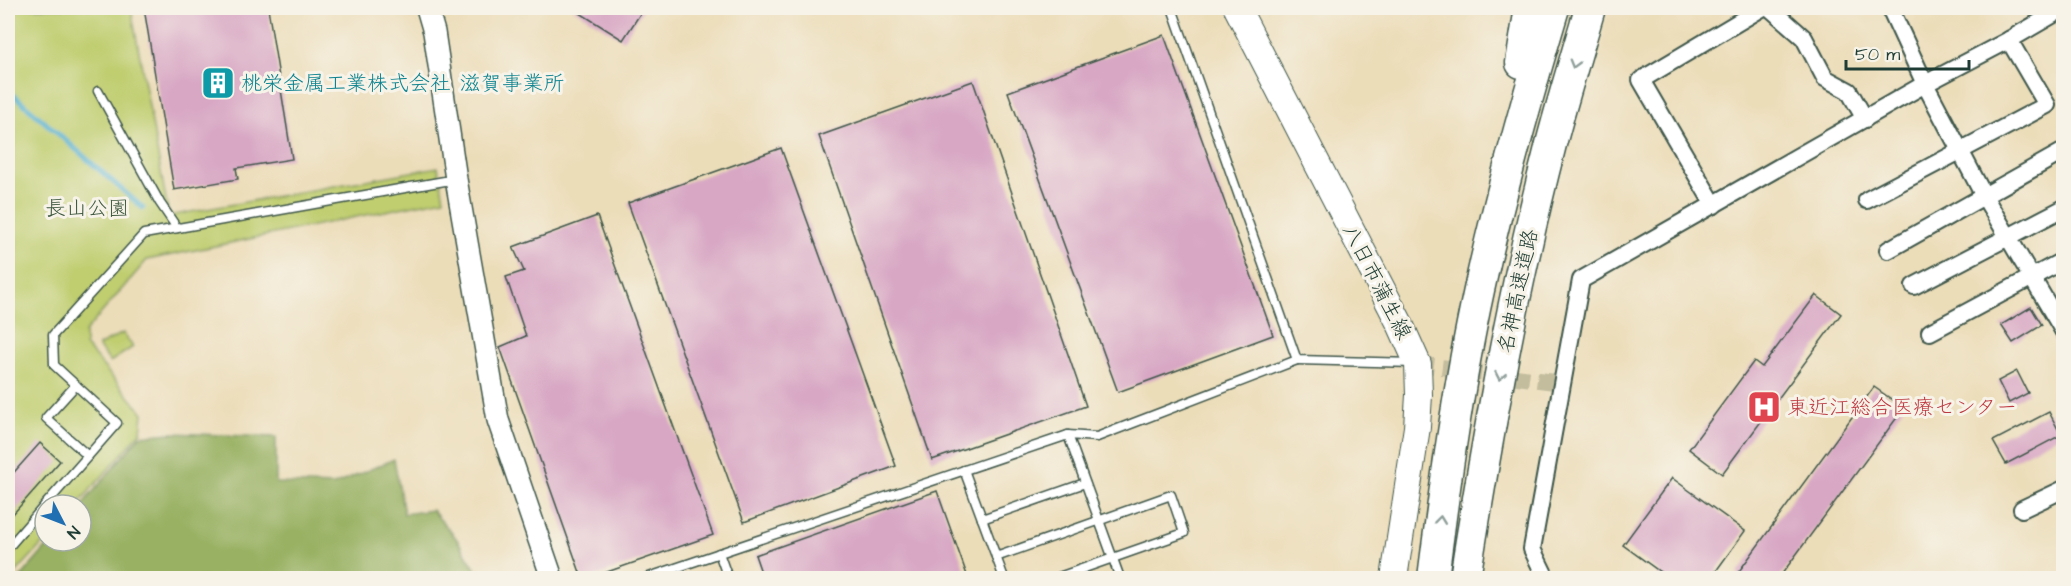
<svg xmlns="http://www.w3.org/2000/svg" width="2071" height="586" viewBox="0 0 2071 586" font-family="'Architects Daughter','Klee One',sans-serif">
<rect width="100%" height="100%" fill="#f7f3e8"/>
<filter id="ink" filterUnits="userSpaceOnUse"><feTurbulence type="fractalNoise" baseFrequency=".0167" numOctaves="2"/><feDisplacementMap in="SourceGraphic" scale="12" xChannelSelector="R" yChannelSelector="G"/><feConvolveMatrix kernelMatrix="1 2 1 2 8 2 1 2 1" color-interpolation-filters="sRGB"/></filter>
<filter id="wash" filterUnits="userSpaceOnUse"><feTurbulence type="fractalNoise" baseFrequency=".008" numOctaves="4" result="noise"/><feDisplacementMap in="SourceGraphic" scale="24" xChannelSelector="R" yChannelSelector="G"/><feGaussianBlur stdDeviation="1.35" result="paint"/><feColorMatrix in="noise" values="0 0 0 0 0 0 0 0 0 0 0 0 0 0 0 0 0 1.4 0 .05"/><feComposite in="paint" operator="in"/></filter>
<g filter="url(#wash)">
<rect width="100%" height="100%" fill="#ecddb9"/>
<g fill="#c0ce70" stroke="#708652" stroke-width="1.5">
<path d="M8,8H131L169,216L438,167L444,199L147,260L85,332V345L143,413L141,432L77,505H45V541L11,578H8Z"/>
<path d="M123,333L133,347L110,362L98,346Z"/>
</g>
<path fill="#98b162" stroke="#5c774b" stroke-width="1.5" d="M171,433L276,437V483L334,485L394,459L404,514L432,510L456,538L481,578H20L52,541H81V506L140,436Z"/>
<g fill="none" stroke-linecap="round" stroke-linejoin="round">
<path stroke="#51b0d0" stroke-width="5" d="M8,90L143,208"/>
</g>
<g id="blocks">
<g fill="#d8a7c4">
<path d="M144,8H268L292,159L236,168L238,179L174,190Z"/>
<path d="M572,8H644L623,40Z"/>
<path d="M1164,35L1273,335L1118,392L1008,92Z"/>
<path d="M973,81L1086,406L932,460L819,136Z"/>
<path d="M781,148L896,466L744,522L628,203Z"/>
<path d="M597,216L713,535L590,578H582L500,347L526,336L506,277L524,271L513,247Z"/>
<path d="M1816,295L1841,314L1722,474L1689,449L1754,361L1762,367Z"/>
<path d="M2031,307L2042,325L2013,343L2001,325Z"/>
<path d="M2017,371L2028,393L2009,403L1998,381Z"/>
<path d="M1874,387L1904,408L1779,578H1743L1737,574Z"/>
<path d="M2049,412L2061,435L2006,464L1993,441Z"/>
<path d="M40,443L60,461L13,514L8,509V479Z"/>
<path d="M1672,478L1745,531L1711,578H1655L1660,572L1623,545Z"/>
<path d="M937,491L968,578H763L755,555Z"/>
</g>
</g>
</g>
<g filter="url(#ink)">
<use href="#blocks" fill-opacity="0" stroke="#3e5548" stroke-width="1.5"/>
<g fill="none" stroke-linecap="round" stroke-linejoin="round">
<path stroke="#c3bd9e" stroke-width="16" stroke-dasharray="16 8" stroke-linecap="butt" d="M1418,364L1562,383"/>
<defs>
<g id="service">
<path d="M1172,8L1297,360L1414,363"/>
<path d="M98,91L160,203L177,228"/>
<path d="M76,385L46,418L88,456"/>
<path d="M1068,435L1120,578"/>
<path d="M964,470L1004,578"/>
<path d="M45,505L117,423L54,365L53,335L144,234L456,179"/>
<path d="M982,519L1085,483"/>
<path d="M8,548L45,505"/>
<path d="M719,553L728,578"/>
<path d="M996,557L1171,495L1184,533L1056,578"/>
<path d="M646,578L1068,435L1097,437L1297,360"/>
</g>
<g id="minor">
<path d="M1770,8L1804,38L1825,78L1849,91L1865,119"/>
<path d="M1890,8L1925,84L1984,196L2064,332"/>
<path d="M1867,200L2047,105L2009,40"/>
<path d="M1714,205L1641,80L1762,8"/>
<path d="M1888,250L2064,151"/>
<path d="M1914,286L2064,208"/>
<path d="M1930,332L2064,260"/>
<path d="M2022,509L2064,489"/>
<path d="M1546,578L1532,549L1581,280L1925,84L2009,40L2064,8"/>
</g>
<path id="tertiary" d="M427,8L434,32L456,179L498,420L552,578"/>
<path id="primary" d="M1237,8L1400,324L1418,364L1419,395L1417,427L1394,578"/>
<g id="motorway">
<path d="M1521,63L1530,8"/>
<path d="M1433,578C1446,476 1460,373 1483,272C1503,183 1528,95 1554,8"/>
<path d="M1465,578C1488,433 1514,287 1551,144C1563,98 1577,53 1590,8"/>
</g>
</defs>
<use href="#service" stroke="#3e5548" stroke-width="11"/>
<use href="#minor" stroke="#3e5548" stroke-width="20"/>
<use href="#tertiary" stroke="#3e5548" stroke-width="24"/>
<use href="#primary" stroke="#3e5548" stroke-width="28"/>
<use href="#motorway" stroke="#3e5548" stroke-width="33"/>
<use href="#service" stroke="#fff" stroke-width="8"/>
<use href="#minor" stroke="#fff" stroke-width="16"/>
<use href="#tertiary" stroke="#fff" stroke-width="21"/>
<use href="#primary" stroke="#fff" stroke-width="26"/>
<use href="#motorway" stroke="#fff" stroke-width="30"/>
</g>
<defs><path id="oneway-chevron" d="M-2-3.5L2.5 0L-2 3.5" fill="none" stroke-width="1.6" stroke-linecap="round" stroke-linejoin="round" transform="scale(1.5)"/></defs>
<g stroke="#8f9e9a">
<use href="#oneway-chevron" transform="translate(1574 64) rotate(106)"/>
<use href="#oneway-chevron" transform="translate(1500 376) rotate(101)"/>
<use href="#oneway-chevron" transform="translate(1440 520) rotate(-83)"/>
</g>
</g>
<defs>
<symbol id="building-square" viewBox="-11 -11 22 22"><rect x="-9" y="-9" width="18" height="18" rx="4" fill="#0f9aa8" stroke="#f7f3e8"/><path d="M-4-6H4V6H1V3H-1V6H-4ZM-2.5-4.3h1.7v1.8h-1.7ZM.8-4.3h1.7v1.8H.8ZM-2.5-1h1.7V.8h-1.7ZM.8-1h1.7V.8H.8Z" fill="#fff"/></symbol>
<symbol id="hospital-square" viewBox="-11 -11 22 22"><rect x="-9" y="-9" width="18" height="18" rx="4" fill="#e0444e" stroke="#f7f3e8"/><path d="M-5-5h3v3.5h4V-5h3V5h-3V1.5h-4V5h-3Z" fill="#fff"/></symbol>
</defs>
<g fill-rule="evenodd">
<use href="#building-square" x="199" y="64" width="38" height="38"/>
<use href="#hospital-square" x="1745" y="388" width="38" height="38"/>
</g>
<g text-anchor="middle" dominant-baseline="central" stroke-width="6" stroke-linejoin="round" paint-order="stroke">
<g font-size="21" fill="#0d838f" stroke="#f7f3e8" text-anchor="start">
<text x="241" y="83">桃栄金属工業株式会社 滋賀事業所</text>
</g>
<g font-size="21" fill="#3f5a40" stroke="#f7f3e8">
<text x="87" y="208">長山公園</text>
</g>
<g font-size="21" fill="#1f3d34" stroke="#f7f3e8">
<text transform="translate(1377 282) rotate(63)">八日市蒲生線</text>
<text transform="translate(1518 291) rotate(-78)">名神高速道路</text>
</g>
<g font-size="21" fill="#be3a42" stroke="#f7f3e8" text-anchor="start">
<text x="1787" y="407">東近江総合医療センター</text>
</g>
</g>
<rect width="2071" height="586" fill="none" stroke="#f7f3e8" stroke-width="30"/>
<g transform="translate(63 523) rotate(132)"><circle r="28" fill="#f7f3e8" stroke="#a1aaa0" stroke-width="1.5"/>
<path d="M0-4.5L10 22L0 15L-10 22Z" fill="#1f6fb2"/>
<text y="-9" font-size="16" font-weight="bold" text-anchor="middle" fill="#1f3d34">N</text>
</g>
<path d="M1846 60v9h123v-9" fill="none" stroke="#1f3d34" stroke-width="3"/>
<text x="1855" y="60" font-size="18" fill="#1f3d34" stroke="#f7f3e8" stroke-width="4.5" paint-order="stroke">50 m</text>
</svg>
